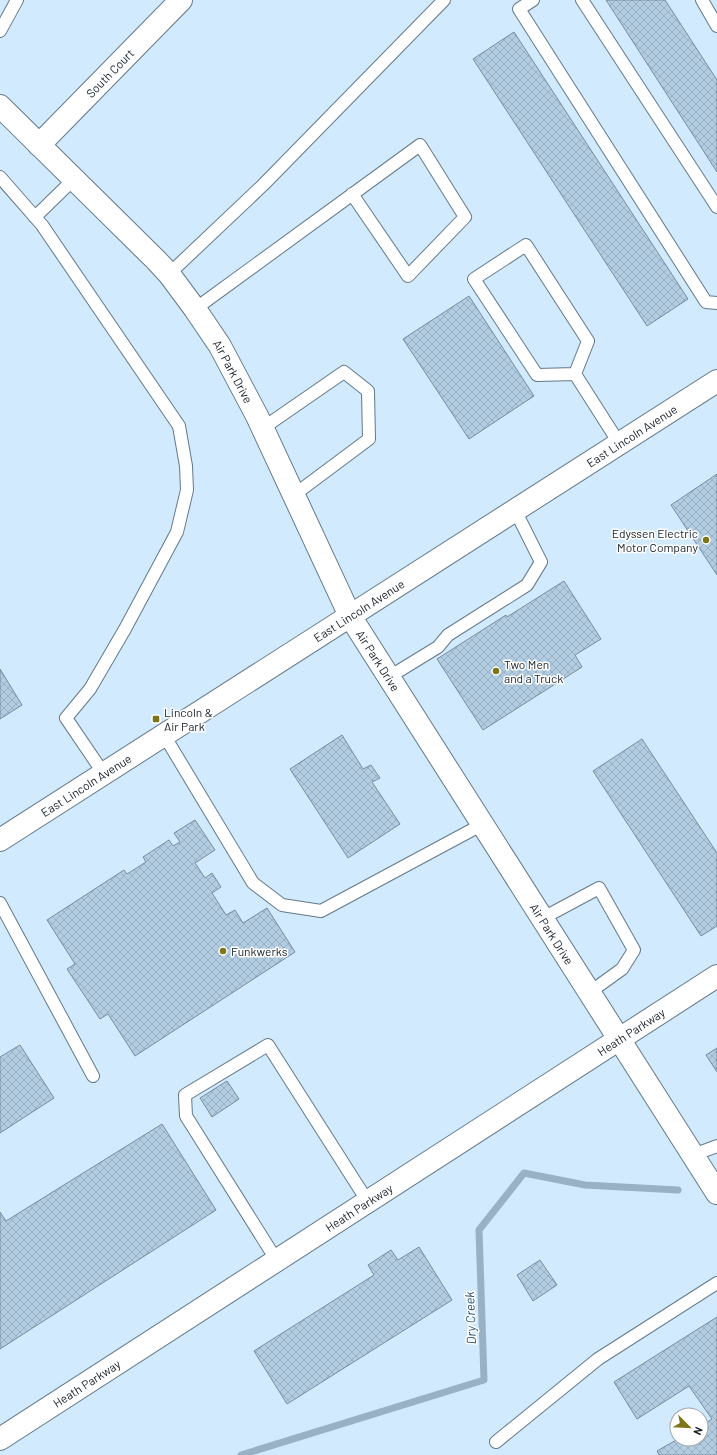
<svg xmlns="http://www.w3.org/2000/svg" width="717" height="1455" viewBox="0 0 717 1455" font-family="Barlow,sans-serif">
<defs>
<pattern id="building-cross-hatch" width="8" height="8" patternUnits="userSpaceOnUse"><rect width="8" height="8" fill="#b2cde1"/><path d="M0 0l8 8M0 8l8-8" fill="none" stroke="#98b0c1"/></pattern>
</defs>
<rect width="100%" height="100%" fill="#d1eafd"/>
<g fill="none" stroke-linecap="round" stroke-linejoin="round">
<path stroke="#98b1c5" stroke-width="7" d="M241,1455L484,1380L479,1230L524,1173L585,1185L678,1190"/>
</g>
<g fill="url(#building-cross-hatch)" stroke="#768d9e">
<path d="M606,0H665L717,80V172Z"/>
<path d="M514,32L688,299L647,326L473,59Z"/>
<path d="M469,296L534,396L469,439L403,339Z"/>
<path d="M717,474V575L671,505Z"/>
<path d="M564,581L601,639L575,655L582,667L483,730L437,659L506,615L507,617Z"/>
<path d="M0,669L22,705L0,719Z"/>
<path d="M342,735L363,769L371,765L380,778L372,782L400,824L348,858L290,769Z"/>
<path d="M642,739L717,853V926L701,936L593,771Z"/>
<path d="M195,820L215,850L195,863L205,878L212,873L221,887L212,893L226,915L235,910L243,923L267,908L295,952L135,1056L108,1014L100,1019L67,969L75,964L47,920L124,870L127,874L146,862L143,857L169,840L173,846L180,842L174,833Z"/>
<path d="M20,1045L54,1098L0,1133V1057Z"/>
<path d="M717,1048V1072L706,1055Z"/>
<path d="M227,1081L239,1099L212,1117L200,1098Z"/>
<path d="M162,1124L216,1210L0,1349V1212L6,1221Z"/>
<path d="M419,1247L452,1300L287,1404L254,1351L374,1275L368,1265L391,1250L398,1260Z"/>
<path d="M540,1260L557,1285L533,1301L517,1275Z"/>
<path d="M717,1317V1455H659L657,1451L678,1439H701V1426L712,1419L689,1386L637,1419L614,1382Z"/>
</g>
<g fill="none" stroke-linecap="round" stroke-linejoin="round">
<defs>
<g id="service">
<path d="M533,0L519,9L706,302L717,303"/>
<path d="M582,0L717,207"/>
<path d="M702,0L717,26"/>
<path d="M0,31L17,0"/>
<path d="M0,177L42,225L179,426L186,466L187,490L177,532L125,629L90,689L66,718L104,774"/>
<path d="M35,217L74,179"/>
<path d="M169,274L263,185L444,0"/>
<path d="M195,309L420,145L465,217L408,276L352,194"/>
<path d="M575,374L537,375L474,279L526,245L588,341L575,374L619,443"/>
<path d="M263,428L344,372L368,391L369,439L294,495"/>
<path d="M389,677L438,647L448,635L527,585L541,562L515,510"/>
<path d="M164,735L253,883L282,905L321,911L483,824"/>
<path d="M0,903L93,1076"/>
<path d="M543,918L599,888L634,950L622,969L590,992"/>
<path d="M693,1155L717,1146"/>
<path d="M277,1261L186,1116L185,1095L268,1045L368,1202"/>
<path d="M496,1442L598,1359L717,1283"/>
</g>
<g id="minor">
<path id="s1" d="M0,106L156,260L169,274L195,309L220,346L257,416L350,616L717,1193"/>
<path id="s2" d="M39,145L181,0"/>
<path id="s3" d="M0,1439L717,976"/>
</g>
<g id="tertiary">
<path id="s4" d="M0,840L717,381"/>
</g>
</defs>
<use href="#service" stroke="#63798a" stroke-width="14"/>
<use href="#minor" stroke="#63798a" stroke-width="24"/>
<use href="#tertiary" stroke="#63798a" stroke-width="24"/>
<use href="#service" stroke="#fff" stroke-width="12"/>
<use href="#minor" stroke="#fff" stroke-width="22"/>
<use href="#tertiary" stroke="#fff" stroke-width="22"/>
</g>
<g fill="#7f761a" stroke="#fff" stroke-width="1.5">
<circle cx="706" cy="540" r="4"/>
<circle cx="496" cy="671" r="4"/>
<rect x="152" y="715" width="8" height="8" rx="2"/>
<circle cx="223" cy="951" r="4"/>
</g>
<g text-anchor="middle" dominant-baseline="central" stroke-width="3" stroke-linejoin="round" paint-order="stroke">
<g font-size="12" fill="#172027" stroke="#fff">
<text stroke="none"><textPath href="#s2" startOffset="101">South Court</textPath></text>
<text stroke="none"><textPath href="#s1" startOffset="355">Air Park Drive</textPath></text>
<text stroke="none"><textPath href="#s4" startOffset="750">East Lincoln Avenue</textPath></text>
<text stroke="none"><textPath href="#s4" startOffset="426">East Lincoln Avenue</textPath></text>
<text stroke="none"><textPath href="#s1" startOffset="679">Air Park Drive</textPath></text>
<text stroke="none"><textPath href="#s4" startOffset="102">East Lincoln Avenue</textPath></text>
<text stroke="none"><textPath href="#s1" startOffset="1003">Air Park Drive</textPath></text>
<text stroke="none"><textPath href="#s3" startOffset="751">Heath Parkway</textPath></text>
<text stroke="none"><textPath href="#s3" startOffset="427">Heath Parkway</textPath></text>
<text stroke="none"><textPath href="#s3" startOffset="103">Heath Parkway</textPath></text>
</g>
<g font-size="12" fill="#172027" stroke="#fff" text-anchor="start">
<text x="698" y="533" text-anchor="end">Edyssen Electric<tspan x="698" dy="14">Motor Company</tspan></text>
<text x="504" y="664">Two Men<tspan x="504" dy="14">and a Truck</tspan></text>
<text x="164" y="712">Lincoln &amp;<tspan x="164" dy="14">Air Park</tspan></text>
<text x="231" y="951">Funkwerks</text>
</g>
<g font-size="13" font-style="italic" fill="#285472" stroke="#fff">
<text transform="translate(470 1318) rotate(-92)">Dry Creek</text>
</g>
</g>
<g transform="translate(689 1427) rotate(114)"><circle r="19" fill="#ffffff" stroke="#a2a6a9"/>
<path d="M0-3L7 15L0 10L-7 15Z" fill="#7f761a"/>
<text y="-6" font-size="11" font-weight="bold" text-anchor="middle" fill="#172027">N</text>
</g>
</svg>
